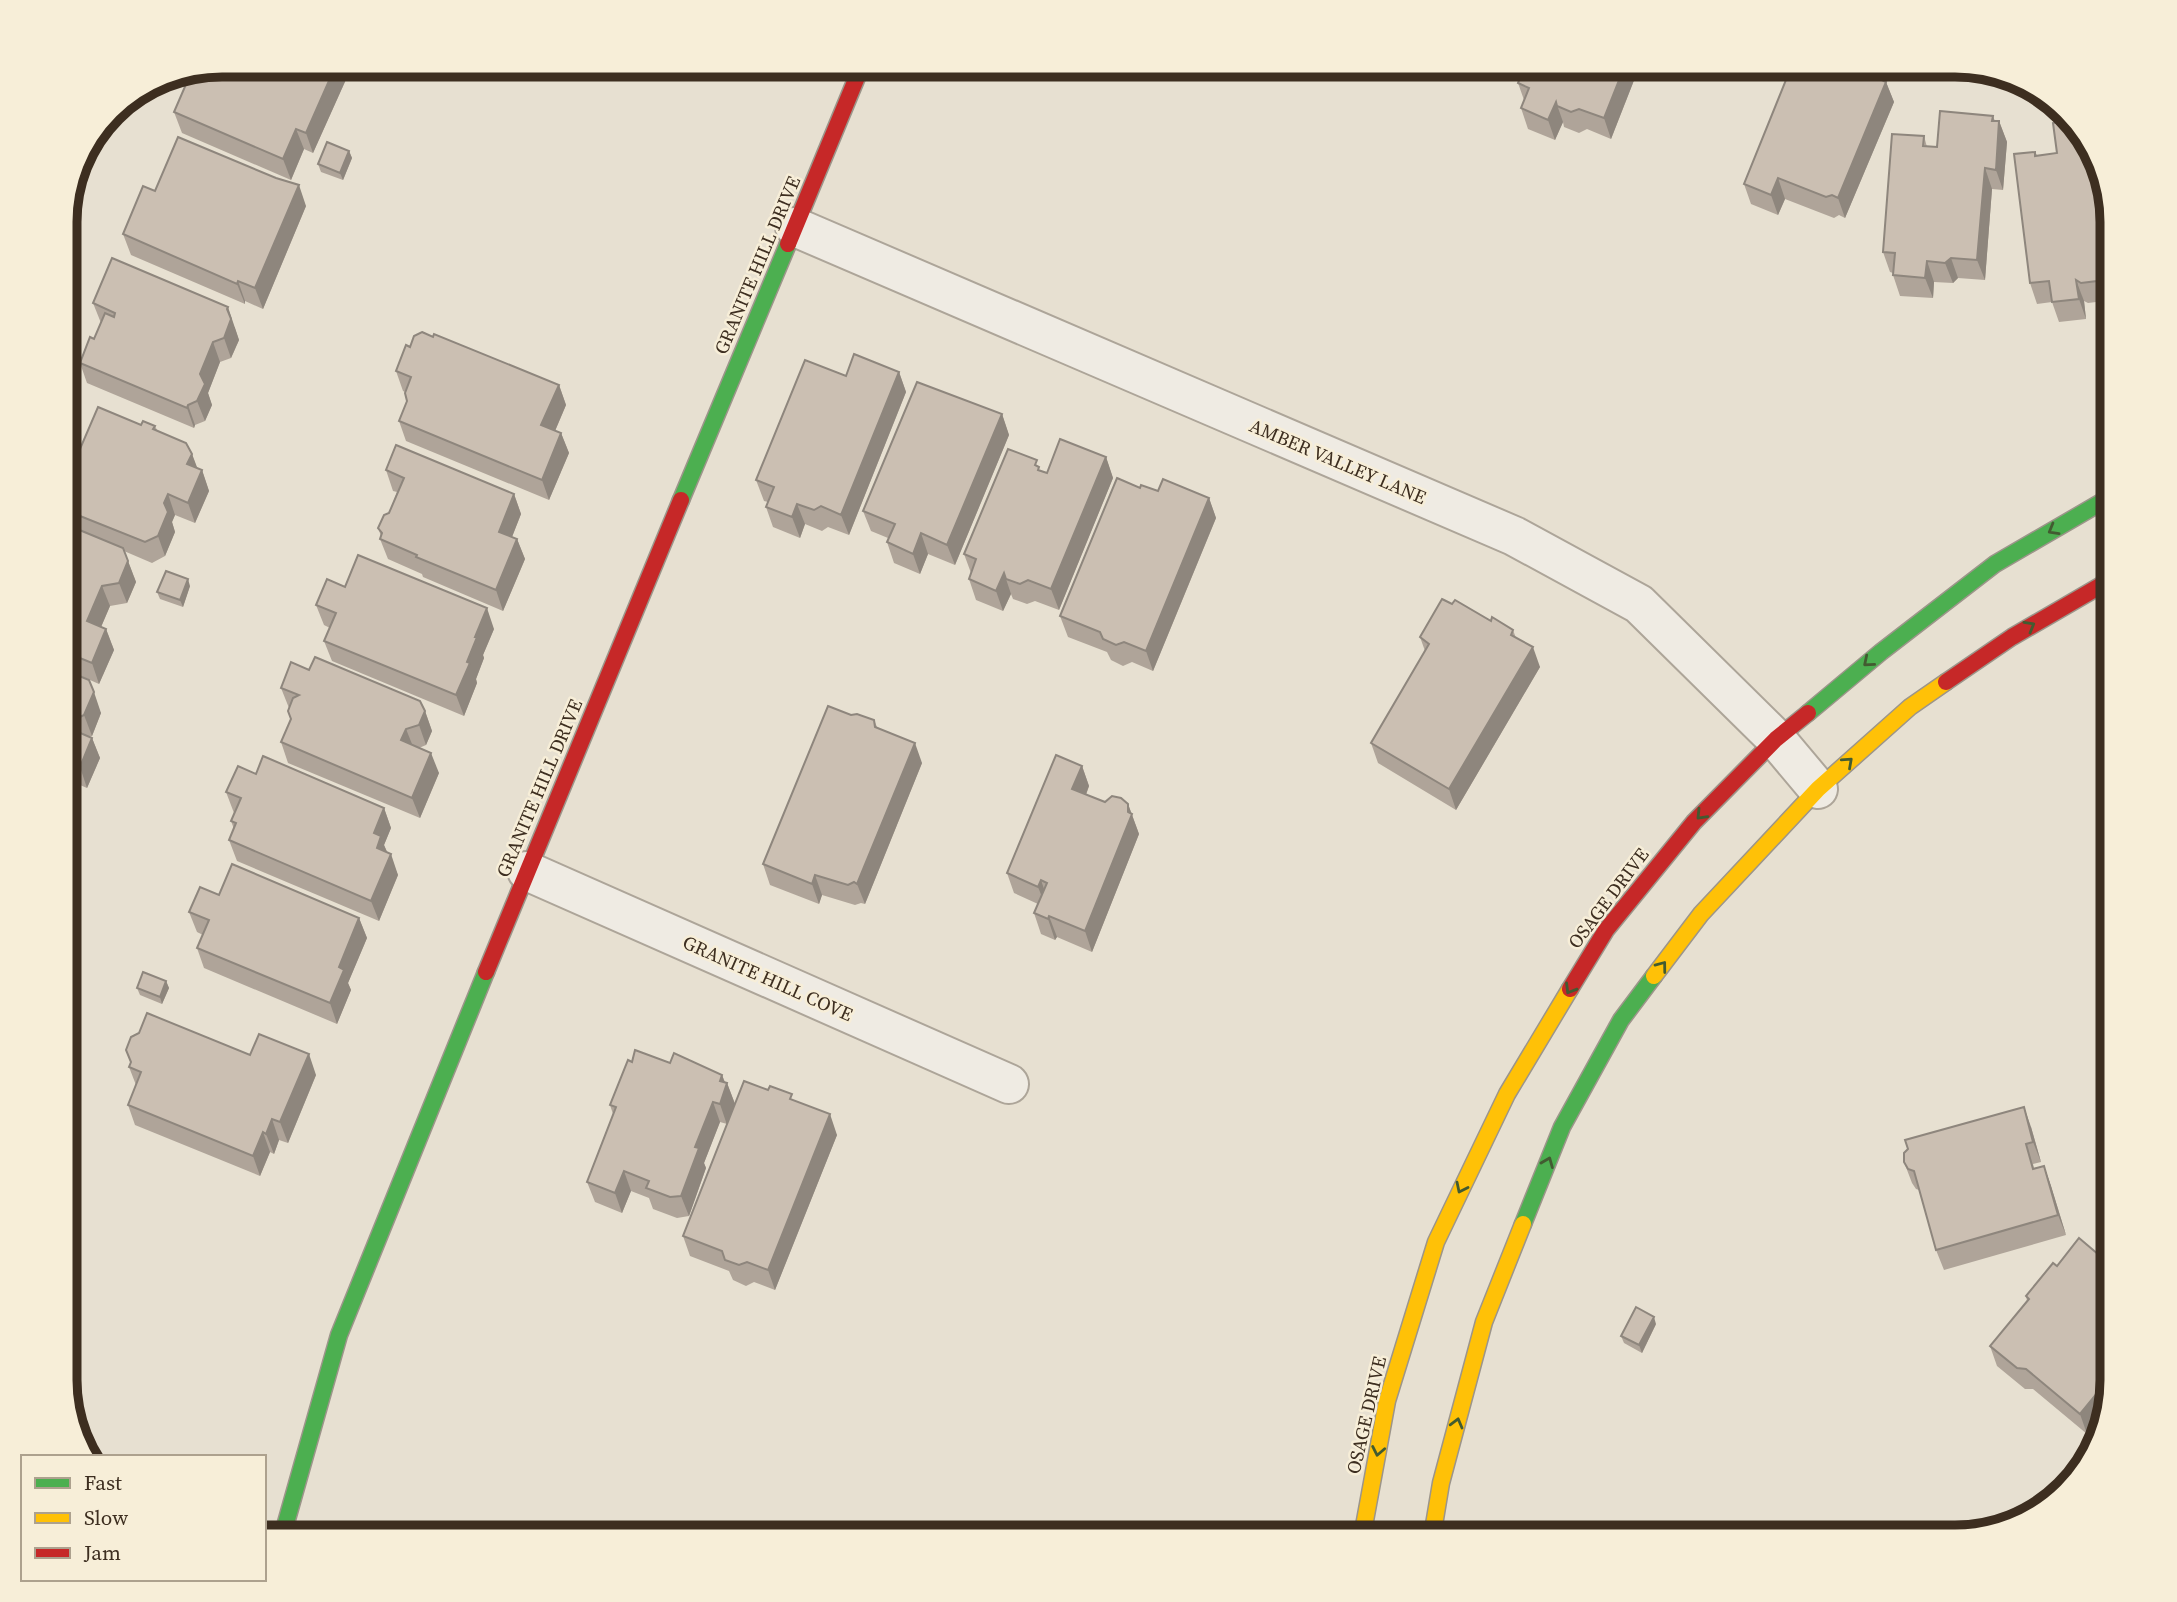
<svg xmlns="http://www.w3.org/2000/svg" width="2177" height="1602" viewBox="0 0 2177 1602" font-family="'Source Serif 4',serif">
<rect width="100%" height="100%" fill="#e7e0d1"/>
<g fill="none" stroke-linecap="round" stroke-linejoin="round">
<defs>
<g id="street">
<path d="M795,227L1514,536L1639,604L1776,739L1818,789"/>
<path d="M527,871L1009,1084"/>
</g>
<g id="fast">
<path d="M681,500L788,244"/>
<path d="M1808,713L1881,652L1995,564L2112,496"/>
<path d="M1523,1224L1562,1127L1621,1020L1654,976"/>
<path d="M282,1537L339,1335L486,972"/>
</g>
<g id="slow">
<path d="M1654,976L1701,914L1818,789L1910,707L1946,682"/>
<path d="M1362,1537L1387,1401L1436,1242L1507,1094L1570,989"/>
<path d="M1432,1537L1441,1483L1484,1322L1523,1224"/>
</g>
<g id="jam">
<path d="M788,244L862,65"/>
<path d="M1946,682L2012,637L2112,579"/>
<path d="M486,972L681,500"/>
<path d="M1570,989L1606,930L1694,822L1776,739L1808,713"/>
</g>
</defs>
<use href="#street" stroke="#ada599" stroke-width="42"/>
<use href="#fast" stroke="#9c958a" stroke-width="19"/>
<use href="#slow" stroke="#9c958a" stroke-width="19"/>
<use href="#jam" stroke="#9c958a" stroke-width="19"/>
<use href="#street" stroke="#efebe3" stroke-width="38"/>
<use href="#fast" stroke="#4caf50" stroke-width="16"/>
<use href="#slow" stroke="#ffc107" stroke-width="16"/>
<use href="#jam" stroke="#c62828" stroke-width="16"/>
</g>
<g fill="#afa499">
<path d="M1640,65L1611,139L1587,129L1579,133L1564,127L1563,122L1555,140L1528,129L1521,108L1524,100L1518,83Z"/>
<path d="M1833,70L1886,82L1894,102L1845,218L1839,215L1834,218L1785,199L1778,215L1751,204L1744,184Z"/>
<path d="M348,75L313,153L304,149L291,180L182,133L174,112L185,87L182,81Z"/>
<path d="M1993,116L1994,121H1999L2007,142L2003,190L1992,189L1985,280L1958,278L1953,283L1934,282L1933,298L1900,296L1893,275V273L1890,272L1883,252L1924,136L1927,147H1937Z"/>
<path d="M349,151L352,158L343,180L321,172L318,164Z"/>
<path d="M2035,152L2037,155L2112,221V295H2108L2104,301L2088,303L2084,301L2086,319L2059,322L2052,302L2037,304L2030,283Z"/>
<path d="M155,191L306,206L263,309L245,301V304L131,255L123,234Z"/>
<path d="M93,303L235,327V328L239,340L231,358L220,362L208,393L212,405L205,421L195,425L194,428L87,383L80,363L94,339L101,323Z"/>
<path d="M433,337L559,385L566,405L555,431L561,433L569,453L549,500L406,441L399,421L407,401L405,392L403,391L396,371L410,347Z"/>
<path d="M899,372L906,392L849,535L828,527L822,531L805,524L800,538L773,527L766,507L768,502L764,501L756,480L846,376Z"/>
<path d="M1002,414L1009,435L955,565L928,554L920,574L894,563L887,542L888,538L871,531L863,511Z"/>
<path d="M141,425L155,426L157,430L192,454L197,469L202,470L209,491L195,523L175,515L172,522L175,532L165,556L152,563L124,551L136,582L127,603L110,606L101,627L106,629L114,650L99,684L65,669V443L80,449Z"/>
<path d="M1106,457L1113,478L1059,610L1035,601L1027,604L1013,599L1011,594L1003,611L976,600L969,579L971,573L964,554L1041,471L1047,473Z"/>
<path d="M386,470L514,494L521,514L512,537L517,539L525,559L503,611L423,577L422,574L388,559L380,539L381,536L378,528L389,513L397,492L393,491Z"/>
<path d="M1140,488L1158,491L1209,498L1216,518L1153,671L1132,662L1123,666L1111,660L1107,652L1068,637L1060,616Z"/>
<path d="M190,586L183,607L160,599L157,592Z"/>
<path d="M345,587L494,629L483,655L484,658L476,679L477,683L464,716L332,661L324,641L330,628L324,625L316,605Z"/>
<path d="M1491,621L1513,630L1516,638L1540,667L1456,810L1378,763L1371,743L1425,651L1420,637Z"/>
<path d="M65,670L101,713L92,736L89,737L92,738L100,758L87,788L73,782L68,793L65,794Z"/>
<path d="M309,670L425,711L432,731L426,745L419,748L439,773L420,818L288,763L281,742L291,719L289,708L281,688Z"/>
<path d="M851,715L874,720L877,727L922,763L865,904L861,903L855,905L822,895L819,904L770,885L763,864Z"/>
<path d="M1082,766L1089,786L1086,795L1105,802L1128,804L1139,834L1092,952L1057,937L1055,940L1041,934L1034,913L1038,904L1014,893L1007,873Z"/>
<path d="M256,774L384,808L391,828L384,845L398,875L379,921L237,861L229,840L234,829L231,821L234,813L226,792Z"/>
<path d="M219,895L359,918L367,938L348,983L351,990L337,1024L204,968L197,948L203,935L197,932L189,912Z"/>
<path d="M166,981L169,988L162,1004L140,995L137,988Z"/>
<path d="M126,1050L250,1055L316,1075L288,1143L279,1140L274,1154L270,1152L260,1176L135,1125L128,1105L136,1085L129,1067L131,1064Z"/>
<path d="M632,1062L670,1063L722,1075L725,1082L727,1083L735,1104L794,1100L837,1135L775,1290L754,1282L746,1286L733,1280L729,1271L690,1256L683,1236L727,1124L720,1122L704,1163L706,1168L689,1216L677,1218L653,1209L649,1198L631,1191L622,1213L595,1202L587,1182L613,1114L610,1105Z"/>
<path d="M2031,1127L2041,1162L2033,1164L2034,1168L2044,1166L2051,1186L2066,1235L1944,1270L1936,1250L1919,1190L1916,1189L1912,1183L1904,1162Z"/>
<path d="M2057,1266L2112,1381L2099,1420L2087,1434L2033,1389H2025L1997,1366L1990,1346L2027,1301L2026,1296Z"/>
<path d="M1656,1324L1642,1353L1624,1343L1621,1336Z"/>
</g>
<g fill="#8e867d">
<path d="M336,65H344L348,75L313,153L306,133Z"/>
<path d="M1625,65H1640L1611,139L1604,118Z"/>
<path d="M1886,82L1894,102L1845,218L1838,198Z"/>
<path d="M1556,102L1563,122L1555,140L1548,120Z"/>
<path d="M1993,116L1999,133V121L2007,142L2003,190L1996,170Z"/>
<path d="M296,129L304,149L291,180L283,159Z"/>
<path d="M349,151L352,158L343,180L340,173Z"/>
<path d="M1985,168L1992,189L1985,280L1977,260Z"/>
<path d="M1778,178L1785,199L1778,215L1771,195Z"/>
<path d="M299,185L306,206L263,309L255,288Z"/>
<path d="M1951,258L1958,278L1953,283L1945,263Z"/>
<path d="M1927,261L1934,282L1933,298L1925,278Z"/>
<path d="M2100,275L2108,295L2104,301L2097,281Z"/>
<path d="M2076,280L2084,301L2086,319L2079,299Z"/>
<path d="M238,281L245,301V304L237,284Z"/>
<path d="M228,307L239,340L231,358L224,338L227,309Z"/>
<path d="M213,342L220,362L208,393L212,405L205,421L197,401L200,374Z"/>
<path d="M899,372L906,392L849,535L841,515Z"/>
<path d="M559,385L566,405L549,445L541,425Z"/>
<path d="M188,405L195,425L194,428L187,408Z"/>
<path d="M1002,414L1009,435L955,565L947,545Z"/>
<path d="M561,433L569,453L549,500L542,480Z"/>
<path d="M192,454L200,475L187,464Z"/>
<path d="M1106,457L1113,478L1059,610L1051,589Z"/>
<path d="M202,470L209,491L195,523L188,503Z"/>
<path d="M168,494L175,515L172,522L175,532L165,556L158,536L164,503Z"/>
<path d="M514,494L521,514L506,552L499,532Z"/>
<path d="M1209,498L1216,518L1153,671L1146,651Z"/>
<path d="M797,504L805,524L800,538L792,517Z"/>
<path d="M921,533L928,554L920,574L913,554Z"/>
<path d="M517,539L525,559L503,611L496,590Z"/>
<path d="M128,561L136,582L127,603L119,583Z"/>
<path d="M1004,573L1011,594L1003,611L996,591Z"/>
<path d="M188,579L190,586L183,607L180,600Z"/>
<path d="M102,586L110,606L95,641L87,621Z"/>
<path d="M487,608L494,629L483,655L484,658L476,679L477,683L464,716L456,695L475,637Z"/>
<path d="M106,629L114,650L99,684L92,663Z"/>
<path d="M1533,647L1540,667L1456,810L1449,789Z"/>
<path d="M94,692L101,713L92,736L84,715Z"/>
<path d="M425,711L432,731L426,745L419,725Z"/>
<path d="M76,719L83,739L71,729Z"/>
<path d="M406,729L414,749L401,740Z"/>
<path d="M92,738L100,758L87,788L80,767Z"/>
<path d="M915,743L922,763L865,904L857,884Z"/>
<path d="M431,753L439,773L420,818L412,798Z"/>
<path d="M65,762L73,782L68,793L65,786Z"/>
<path d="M1082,766L1089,786L1080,810L1072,789Z"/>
<path d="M1128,804L1139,834L1092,952L1085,931L1128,812Z"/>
<path d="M384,808L391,828L384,845L389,857L377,848L374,833Z"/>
<path d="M391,854L398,875L379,921L371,901Z"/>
<path d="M815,875L822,895L819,904L812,884Z"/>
<path d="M1041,880L1048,901L1046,907L1038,887Z"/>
<path d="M1049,916L1057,937L1055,940L1048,919Z"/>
<path d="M359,918L367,938L348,983L351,990L337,1024L330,1003L339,967Z"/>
<path d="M166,981L169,988L162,1004L160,997Z"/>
<path d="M309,1054L316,1075L288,1143L280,1122Z"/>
<path d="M722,1075L726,1086L727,1083L735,1104L727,1125L720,1104V1081Z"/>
<path d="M713,1102L720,1122L704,1163L706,1168L689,1216L681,1196L695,1147Z"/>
<path d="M2024,1107L2031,1127L2041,1162L2033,1142Z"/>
<path d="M830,1114L837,1135L775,1290L768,1270Z"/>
<path d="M272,1119L279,1140L274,1154L266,1134Z"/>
<path d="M263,1132L270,1152L260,1176L253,1156Z"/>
<path d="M2044,1166L2051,1186L2066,1235L2058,1215Z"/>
<path d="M624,1171L631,1191L622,1213L615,1193Z"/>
<path d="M1654,1317L1656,1324L1642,1353L1639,1345Z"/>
<path d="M2112,1375V1381L2099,1420L2087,1434L2080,1414Z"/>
</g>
<g fill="#cbbfb2" stroke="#8e867d" stroke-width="2">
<path d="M222,65H336L306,133L296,129L283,159L174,112L187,82L182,81L186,72Z"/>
<path d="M1525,65H1625L1604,118L1579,109L1571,112L1557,106L1556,102L1548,120L1521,108L1529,88L1518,83Z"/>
<path d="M1792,65H1820L1833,70L1835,65H1850L1886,82L1838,198L1832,195L1826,197L1778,178L1771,195L1744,184Z"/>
<path d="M1940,111L1993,116L1992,121H1999L1996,170L1985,168L1977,260L1951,258L1945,263L1927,261L1925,278L1893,275L1895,253L1883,252L1892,134L1924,136L1923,146L1937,147Z"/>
<path d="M2070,121L2096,152L2112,221V274L2100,275L2097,281L2081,283L2076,280L2079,299L2052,302L2049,281L2030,283L2014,154L2035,152V156L2057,153L2053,123Z"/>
<path d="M178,137L276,178L299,185L255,288L238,281L237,284L123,234L143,186L155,191Z"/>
<path d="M327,142L349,151L340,173L318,164Z"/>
<path d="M112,258L228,307L227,309L231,319L224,338L213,342L200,374L205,384L197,401L188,405L187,408L80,363L90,337L94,339L105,313L114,317L115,313L93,303Z"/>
<path d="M422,332L433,337L434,334L559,385L541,425L561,433L542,480L399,421L407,401L405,393L411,377L396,371L406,345L410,347L414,336Z"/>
<path d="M854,354L899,372L841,515L821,506L814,510L797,504L792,517L766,507L774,487L756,480L805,360L846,376Z"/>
<path d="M917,382L1002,414L947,545L921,533L913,554L887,542L895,524L863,511Z"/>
<path d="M98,407L141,425L143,421L155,426L153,429L186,443L192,454L187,464L202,470L188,503L168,494L164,503L168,512L158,536L145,542L65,510V443L80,449Z"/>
<path d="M1060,439L1106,457L1051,589L1028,580L1020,584L1006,579L1004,573L996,591L969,579L976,559L964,554L1008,449L1037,460L1035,465L1039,467L1038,470L1047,473Z"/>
<path d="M396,445L514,494L499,532L517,539L496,590L416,557L417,555L380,539L382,533L378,528L384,515L389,513L404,478L386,470Z"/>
<path d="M1117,478L1140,488L1141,485L1158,491L1163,479L1209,498L1146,651L1124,642L1116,645L1103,639L1100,632L1060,616Z"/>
<path d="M65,524L123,548L128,561L119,583L102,586L87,621L106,629L92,663L65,652Z"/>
<path d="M358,555L487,608L475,637H477L467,662L470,663L456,695L324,641L336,613L316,605L327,579L345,587Z"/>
<path d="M166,571L188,579L180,600L157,592Z"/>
<path d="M1442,599L1452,604L1455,600L1491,621L1492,617L1513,630L1511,635L1533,647L1449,789L1371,743L1429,644L1420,637Z"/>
<path d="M315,657L420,701L425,711L419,725L406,729L401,740L431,753L412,798L281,742L291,719L288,711L293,698L299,695L281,688L291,662L309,670Z"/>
<path d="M65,670L89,680L94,692L84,715L76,719L71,729L92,738L80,767L65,762Z"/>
<path d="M828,706L851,715L857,714L874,720L875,727L915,743L857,884L854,882L848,885L815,875L812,884L763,864Z"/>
<path d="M1056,755L1082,766L1072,789L1105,802L1112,796L1121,798L1128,804V812L1132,814L1085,931L1049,916L1048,919L1034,913L1047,883L1041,880L1038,887L1007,873Z"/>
<path d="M263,756L384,808L374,833L381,836L377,848L391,854L371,901L229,840L236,823L231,821L241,798L226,792L238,766L256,774Z"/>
<path d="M232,864L359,918L339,967L344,970L330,1003L197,948L209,920L189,912L200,887L219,895Z"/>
<path d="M143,972L166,981L160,997L137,988Z"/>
<path d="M147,1013L250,1055L259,1034L309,1054L280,1122L272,1119L266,1134L263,1132L253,1156L128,1105L141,1072L129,1067L131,1062L126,1050L131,1037L139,1033Z"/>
<path d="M635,1050L670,1063L674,1053L722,1075L720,1081L727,1083L720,1104L713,1102L695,1147L699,1148L681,1196L670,1197L646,1188L649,1181L624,1171L615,1193L587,1182L616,1107L610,1105L628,1060L632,1062Z"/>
<path d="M744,1081L768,1090L770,1086L792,1094L790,1099L830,1114L768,1270L747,1262L739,1265L725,1260L722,1251L683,1236Z"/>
<path d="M2024,1107L2033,1142L2026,1144L2033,1169L2044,1166L2058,1215L1936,1250L1914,1171L1908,1169L1904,1162V1153L1908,1149L1905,1140Z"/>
<path d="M2079,1238L2112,1266V1375L2080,1414L2026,1369L2017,1368L1990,1346L2029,1299L2026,1296L2053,1263L2057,1266Z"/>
<path d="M1636,1307L1654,1317L1639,1345L1621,1336Z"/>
</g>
<defs><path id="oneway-chevron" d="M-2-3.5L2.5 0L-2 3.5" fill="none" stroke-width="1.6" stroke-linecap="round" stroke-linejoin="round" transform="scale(1.75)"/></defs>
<g stroke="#425b31">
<use href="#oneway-chevron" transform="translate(2053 530) rotate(150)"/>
<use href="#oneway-chevron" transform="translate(2030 626) rotate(-30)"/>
<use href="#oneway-chevron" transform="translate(1868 662) rotate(140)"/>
<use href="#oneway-chevron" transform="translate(1848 762) rotate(-42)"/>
<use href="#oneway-chevron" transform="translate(1701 815) rotate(134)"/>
<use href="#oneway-chevron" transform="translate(1662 966) rotate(-53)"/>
<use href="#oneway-chevron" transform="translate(1570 989) rotate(121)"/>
<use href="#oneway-chevron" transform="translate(1548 1162) rotate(-68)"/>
<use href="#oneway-chevron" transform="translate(1461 1188) rotate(116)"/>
<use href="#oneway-chevron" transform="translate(1457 1423) rotate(-75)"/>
<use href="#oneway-chevron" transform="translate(1378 1451) rotate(101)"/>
</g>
<g text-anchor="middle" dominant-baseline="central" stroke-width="5" stroke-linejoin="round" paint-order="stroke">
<g font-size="19" fill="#3d2e20" stroke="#f7eed8">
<text transform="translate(757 265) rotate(-67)">GRANITE HILL DRIVE</text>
<text transform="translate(1338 461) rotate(23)">AMBER VALLEY LANE</text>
<text transform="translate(539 788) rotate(-67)">GRANITE HILL DRIVE</text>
<text transform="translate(1608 898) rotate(-53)">OSAGE DRIVE</text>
<text transform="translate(768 978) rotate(24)">GRANITE HILL COVE</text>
<text transform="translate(1366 1415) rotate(-77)">OSAGE DRIVE</text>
</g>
</g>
<path d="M0 0H2177V1602H0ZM222 77H1955A145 145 0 0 1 2100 222V1380A145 145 0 0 1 1955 1525H222A145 145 0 0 1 77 1380V222A145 145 0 0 1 222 77Z" fill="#f7eed8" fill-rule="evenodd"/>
<path fill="none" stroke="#3d2e20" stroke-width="9" d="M222 77H1955A145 145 0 0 1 2100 222V1380A145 145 0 0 1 1955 1525H222A145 145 0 0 1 77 1380V222A145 145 0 0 1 222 77Z"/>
<rect x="21" y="1455" width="245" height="126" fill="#f7eed8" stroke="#ada18e" stroke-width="2"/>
<rect x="35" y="1478" width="35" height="10" fill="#4caf50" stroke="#ada18e" stroke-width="2"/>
<text x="84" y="1490" font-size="21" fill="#3d2e20">Fast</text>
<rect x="35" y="1513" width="35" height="10" fill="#ffc107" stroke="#ada18e" stroke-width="2"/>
<text x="84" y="1525" font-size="21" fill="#3d2e20">Slow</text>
<rect x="35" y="1548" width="35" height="10" fill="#c62828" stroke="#ada18e" stroke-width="2"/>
<text x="84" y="1560" font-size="21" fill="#3d2e20">Jam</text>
</svg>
